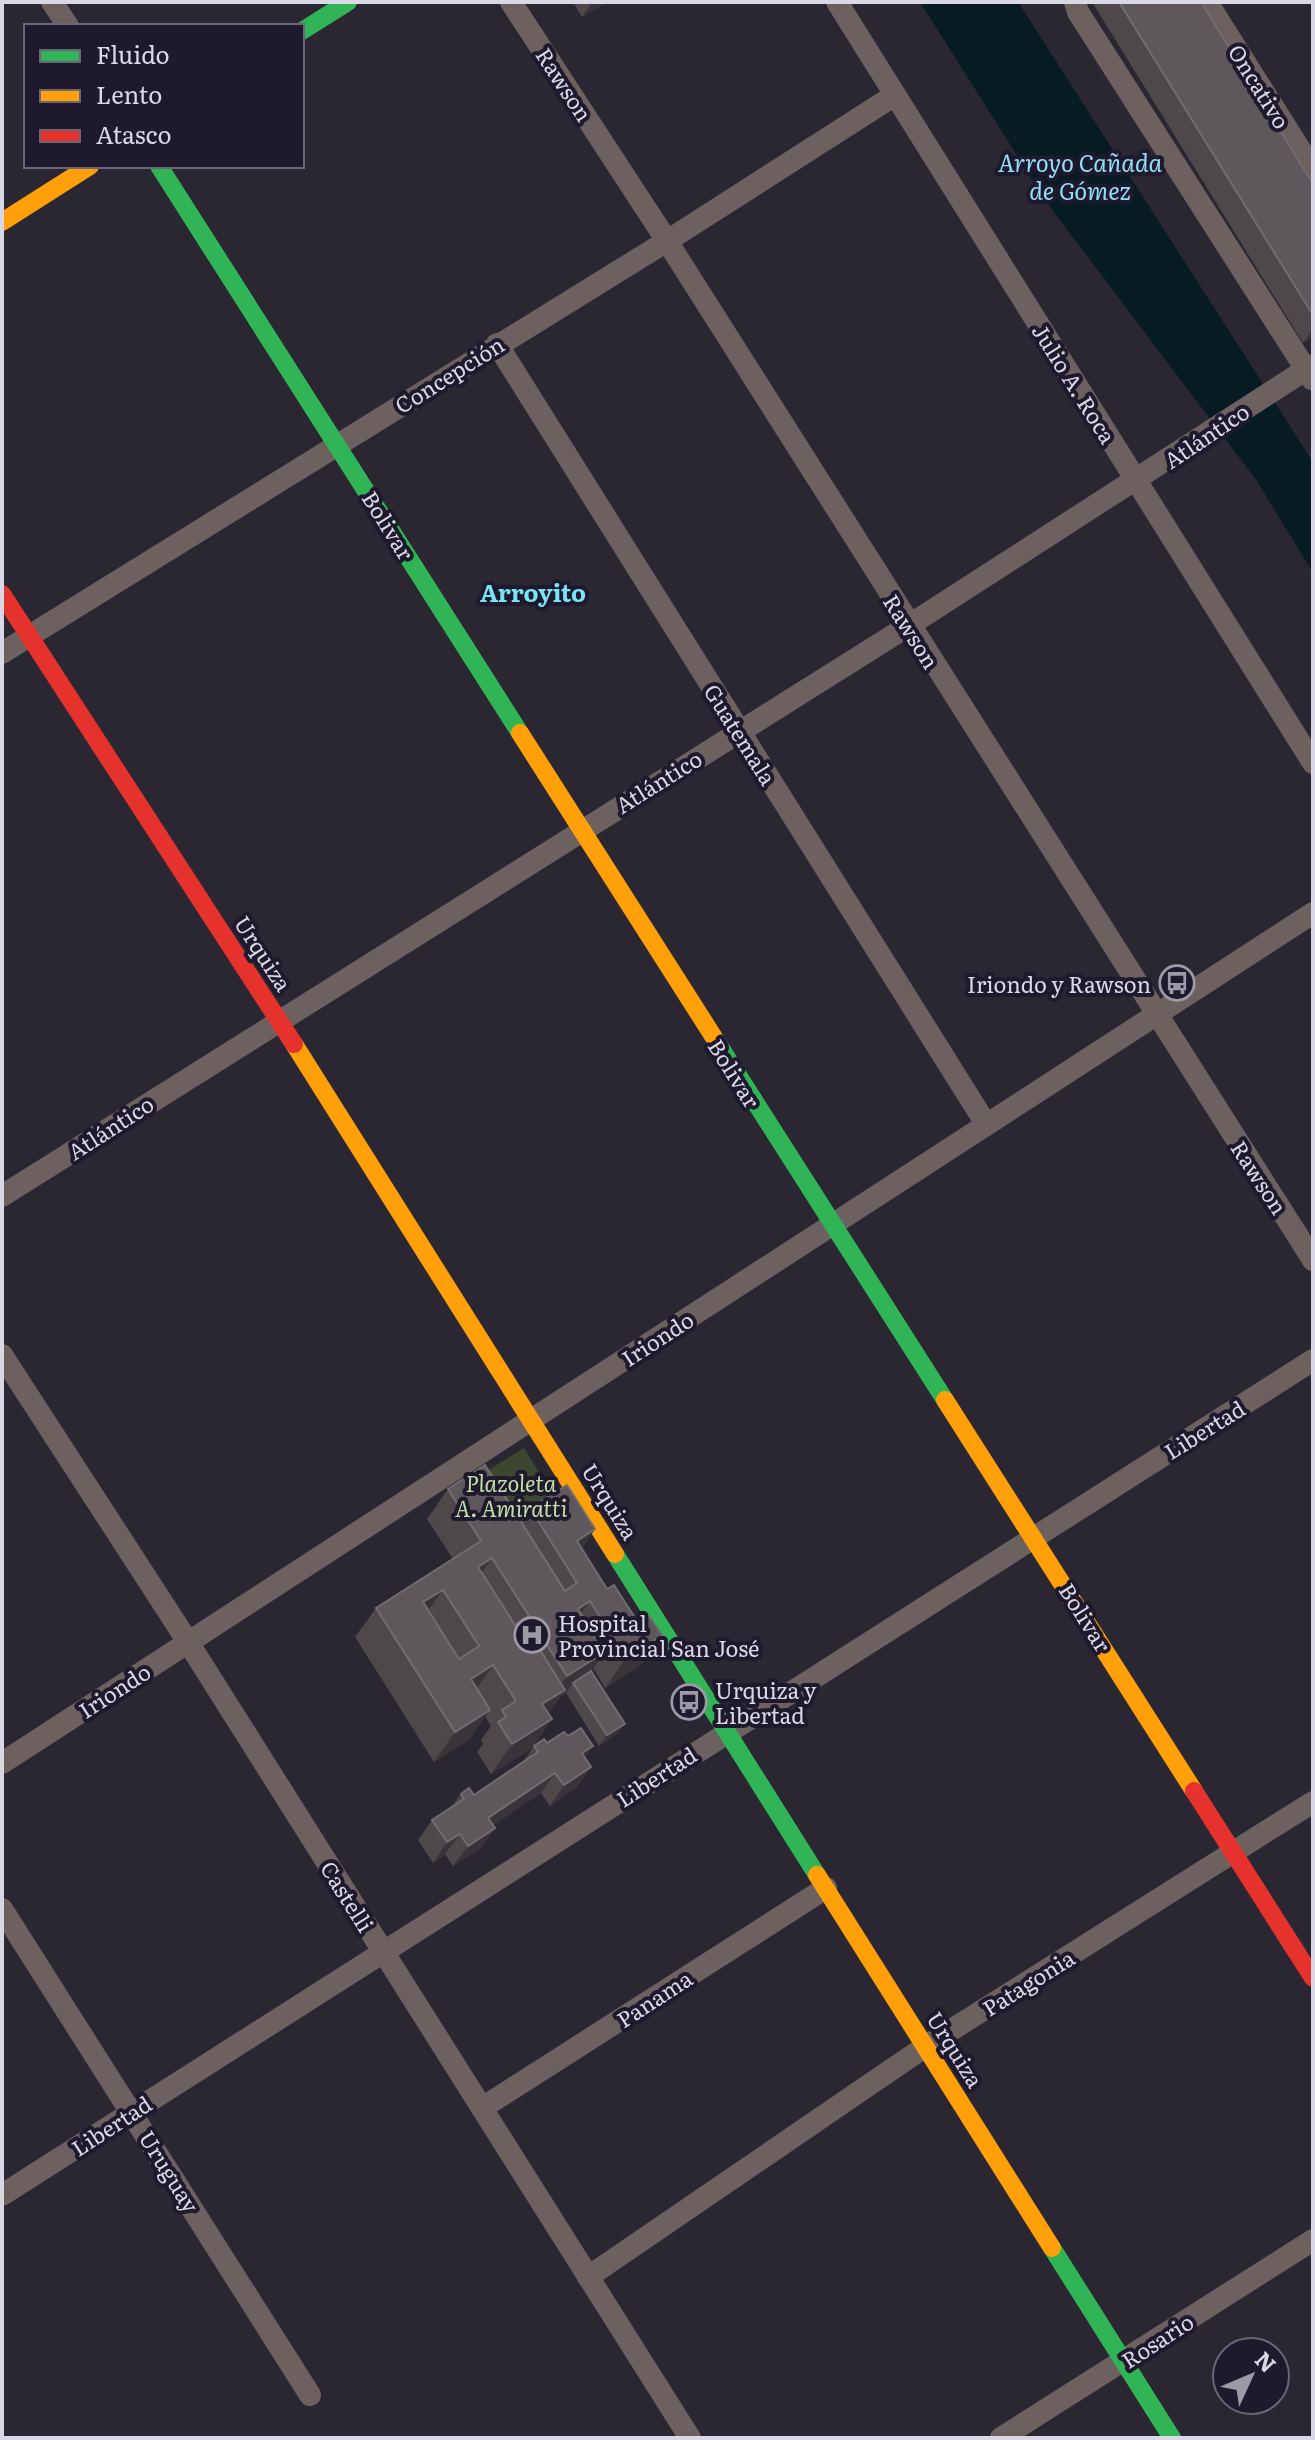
<svg xmlns="http://www.w3.org/2000/svg" width="1315" height="2440" viewBox="0 0 1315 2440" font-family="Literata,serif">
<rect width="100%" height="100%" fill="#2a2732"/>
<path fill="#3b482f" d="M524,1448L558,1504L498,1541L464,1485Z"/>
<path fill="#071b22" d="M920,2H1018L1313,462V573L1257,481L1047,203Z"/>
<g fill="none" stroke-linecap="round" stroke-linejoin="round">
<g stroke="#6c615f" stroke-width="22">
<path d="M52,2L68,26"/>
<path d="M511,2L667,241L1313,1260"/>
<path d="M837,2L1313,763"/>
<path d="M1075,2L1078,12L1312,379"/>
<path d="M1207,2L1313,170"/>
<path d="M497,344L986,1124"/>
<path d="M2,653L667,241L895,95"/>
<path d="M2,1196L908,626L1313,365"/>
<path d="M2,1355L188,1642L690,2438"/>
<path d="M2,1763L1313,913"/>
<path d="M2,1909L310,2395"/>
<path d="M482,2108L826,1888"/>
<path d="M2,2195L1313,1360"/>
<path d="M588,2277L926,2046L1313,1802"/>
<path d="M1001,2438L1313,2240"/>
</g>
<g stroke="#30b455" stroke-width="18">
<path d="M302,31L348,2"/>
<path d="M159,166L520,733"/>
<path d="M713,1036L945,1400"/>
<path d="M615,1554L817,1875"/>
<path d="M1052,2248L1172,2438"/>
</g>
<g stroke="#ff9f0a" stroke-width="18">
<path d="M2,222L90,166"/>
<path d="M520,733L713,1036"/>
<path d="M294,1044L615,1554"/>
<path d="M945,1400L1194,1791"/>
<path d="M817,1875L1052,2248"/>
</g>
<g stroke="#e5322d" stroke-width="18">
<path d="M2,594L294,1044"/>
<path d="M1194,1791L1313,1978"/>
</g>
</g>
<g fill="#4f484b">
<path d="M573,2H607L582,17Z"/>
<path d="M1092,2H1201L1313,184V337L1303,343Z"/>
<path d="M448,1489L521,1521L530,1508L595,1529L582,1548L607,1589L639,1624L662,1635L641,1665L605,1688L593,1668L591,1671L617,1734L599,1746L566,1693L560,1697L548,1713L552,1719L531,1749L491,1774L477,1752L483,1744L481,1740L491,1726L485,1716L469,1740L434,1762L355,1637L376,1608L453,1559L427,1519Z"/>
<path d="M547,1743L585,1758L591,1767L577,1787L550,1806L541,1793L493,1825L495,1828L481,1848L453,1866L445,1854L433,1863L418,1840L432,1820L451,1807L461,1794L474,1795L522,1763L534,1746Z"/>
</g>
<g fill="#3a343a">
<path d="M592,2H607L582,17Z"/>
<path d="M1313,329V337L1303,343Z"/>
<path d="M595,1529L574,1559L577,1541Z"/>
<path d="M492,1558L471,1588L478,1567Z"/>
<path d="M443,1590L422,1619L423,1602Z"/>
<path d="M590,1601L569,1631L578,1609Z"/>
<path d="M662,1635L641,1665L605,1688L626,1658Z"/>
<path d="M605,1652L584,1682L573,1683L566,1693L560,1697L544,1720L542,1704L551,1699L567,1676Z"/>
<path d="M493,1665L472,1695L471,1679Z"/>
<path d="M490,1710L469,1740L434,1762L455,1732Z"/>
<path d="M552,1719L531,1749L491,1774L512,1744Z"/>
<path d="M625,1724L617,1734L599,1746L607,1735Z"/>
<path d="M593,1746L579,1766L582,1753Z"/>
<path d="M591,1767L577,1787L550,1806L564,1785Z"/>
<path d="M555,1773L541,1793L473,1838L488,1818Z"/>
<path d="M495,1828L481,1848L453,1866L468,1846Z"/>
<path d="M460,1834L445,1854L433,1863L447,1842Z"/>
</g>
<g fill="#5e575b" stroke="#716c71" stroke-width="2" fill-rule="evenodd">
<path d="M1119,2H1201L1313,184V315Z"/>
<path d="M485,1465L565,1591L577,1583L530,1508L567,1485L595,1529L577,1541L607,1589L614,1585L639,1624L650,1617L662,1635L626,1658L590,1601L578,1609L605,1652L567,1676L545,1642L538,1647L565,1690L542,1704L552,1719L512,1744L498,1722L506,1717L502,1710L516,1701L493,1665L471,1679L490,1710L455,1732L376,1608L481,1541L448,1489ZM492,1558L529,1616L515,1625L478,1567ZM443,1590L479,1646L459,1659L423,1602Z"/>
<path d="M591,1671L625,1724L607,1735L573,1683Z"/>
<path d="M581,1728L593,1746L582,1753L591,1767L564,1785L555,1773L488,1818L495,1828L468,1846L460,1834L447,1842L432,1820L464,1799L461,1794L469,1788L474,1795L538,1752L534,1746L544,1739L547,1743L564,1732L568,1736Z"/>
</g>
<defs>
<symbol id="bus-ring" viewBox="-11 -11 22 22"><circle r="9.5" fill="#1e192d" stroke="#9d9aa7" stroke-width="1.5"/><path d="M-5-6H5V4H4V6H2V4H-2V6H-4V4H-5ZM-3.5-4V0h7V-4ZM-3.5 1.2v1.5H-2V1.2ZM2 1.2v1.5H3.5V1.2Z" fill="#9d9aa7"/></symbol>
<symbol id="hospital-ring" viewBox="-11 -11 22 22"><circle r="9.5" fill="#1e192d" stroke="#9d9aa7" stroke-width="1.5"/><path d="M-5-5h3v3.5h4V-5h3V5h-3V1.5h-4V5h-3Z" fill="#9d9aa7"/></symbol>
</defs>
<g fill-rule="evenodd">
<use href="#bus-ring" x="1157" y="963" width="40" height="40"/>
<use href="#hospital-ring" x="512" y="1615" width="40" height="40"/>
<use href="#bus-ring" x="669" y="1682" width="40" height="40"/>
</g>
<g text-anchor="middle" dominant-baseline="central" stroke-width="8" stroke-linejoin="round" paint-order="stroke">
<g font-size="22" fill="#dbd8e6" stroke="#1e192d">
<text transform="translate(565 84) rotate(57)">Rawson</text>
<text transform="translate(1260 86) rotate(58)">Oncativo</text>
<text transform="translate(449 374) rotate(-32)">Concepción</text>
<text transform="translate(1075 383) rotate(58)">Julio A. Roca</text>
<text transform="translate(1206 435) rotate(-34)">Atlántico</text>
<text transform="translate(389 525) rotate(58)">Bolivar</text>
<text transform="translate(912 631) rotate(58)">Rawson</text>
<text transform="translate(741 734) rotate(58)">Guatemala</text>
<text transform="translate(658 781) rotate(-32)">Atlántico</text>
<text transform="translate(264 953) rotate(57)">Urquiza</text>
<text transform="translate(735 1073) rotate(58)">Bolivar</text>
<text transform="translate(110 1127) rotate(-33)">Atlántico</text>
<text transform="translate(1260 1177) rotate(57)">Rawson</text>
<text transform="translate(657 1338) rotate(-33)">Iriondo</text>
<text transform="translate(1204 1429) rotate(-32)">Libertad</text>
<text transform="translate(611 1501) rotate(58)">Urquiza</text>
<text transform="translate(1086 1617) rotate(58)">Bolivar</text>
<text transform="translate(114 1690) rotate(-33)">Iriondo</text>
<text transform="translate(656 1776) rotate(-33)">Libertad</text>
<text transform="translate(348 1896) rotate(58)">Castelli</text>
<text transform="translate(1028 1982) rotate(-32)">Patagonia</text>
<text transform="translate(654 1998) rotate(-33)">Panama</text>
<text transform="translate(956 2049) rotate(58)">Urquiza</text>
<text transform="translate(111 2125) rotate(-33)">Libertad</text>
<text transform="translate(170 2171) rotate(58)">Uruguay</text>
<text transform="translate(1157 2340) rotate(-33)">Rosario</text>
</g>
<g font-size="22" fill="#dbd8e6" stroke="#1e192d" text-anchor="start">
<text x="1151" y="983" text-anchor="end">Iriondo y Rawson</text>
<text x="558" y="1622">Hospital<tspan x="558" dy="25">Provincial San José</tspan></text>
<text x="715" y="1689">Urquiza y<tspan x="715" dy="25">Libertad</tspan></text>
</g>
<g font-size="22" font-style="italic" fill="#c2dfa6" stroke="#1e192d">
<text x="511" y="1482">Plazoleta<tspan x="511" dy="25">A. Amiratti</tspan></text>
</g>
<g font-size="24" font-style="italic" fill="#92def6" stroke="#1e192d">
<text x="1080" y="161">Arroyo Cañada<tspan x="1080" dy="28">de Gómez</tspan></text>
</g>
<g font-size="24" font-weight="bold" fill="#7ae3f3" stroke="#1e192d">
<text x="533" y="591">Arroyito</text>
</g>
</g>
<rect width="1315" height="2440" fill="none" stroke="#dbd8e6" stroke-width="8"/>
<rect x="24" y="24" width="280" height="144" fill="#1e192d" stroke="#6a6577" stroke-width="2"/>
<rect x="40" y="50" width="40" height="12" fill="#30b455" stroke="#6a6577" stroke-width="2"/>
<text x="96" y="64" font-size="24" fill="#dbd8e6">Fluido</text>
<rect x="40" y="90" width="40" height="12" fill="#ff9f0a" stroke="#6a6577" stroke-width="2"/>
<text x="96" y="104" font-size="24" fill="#dbd8e6">Lento</text>
<rect x="40" y="130" width="40" height="12" fill="#e5322d" stroke="#6a6577" stroke-width="2"/>
<text x="96" y="144" font-size="24" fill="#dbd8e6">Atasco</text>
<g transform="translate(1251 2376) rotate(46)"><circle r="38" fill="#1e192d" stroke="#6a6577" stroke-width="2"/>
<path d="M0-6L14 30L0 20L-14 30Z" fill="#9d9aa7"/>
<text y="-12" font-size="22" font-weight="bold" text-anchor="middle" fill="#dbd8e6">N</text>
</g>
</svg>
